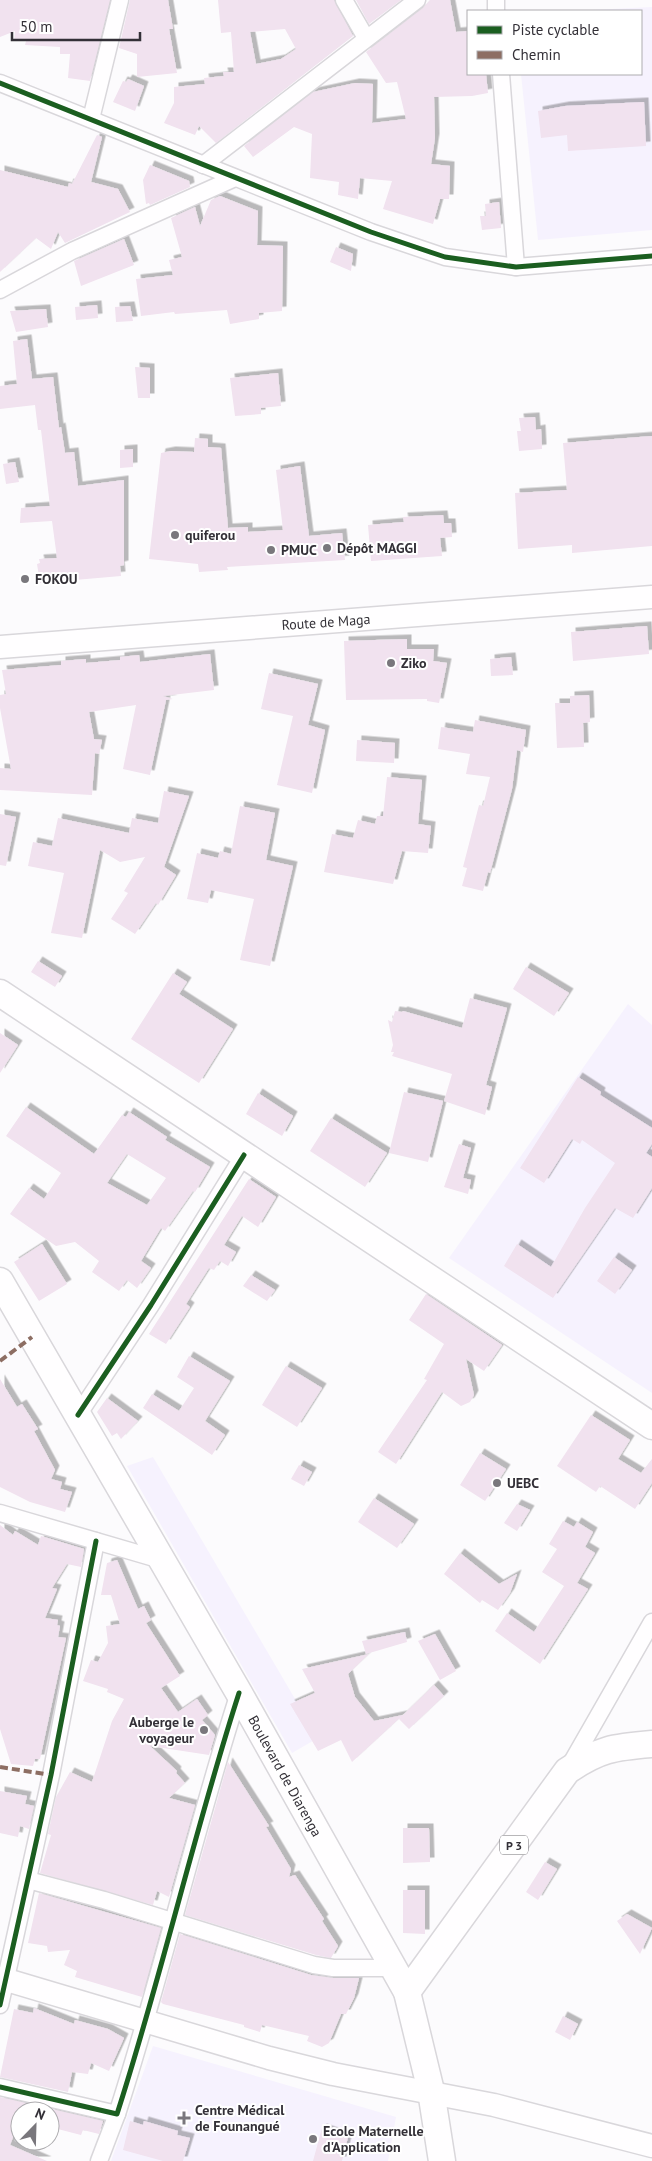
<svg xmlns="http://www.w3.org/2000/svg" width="652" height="2161" viewBox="0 0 652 2161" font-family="'PT Sans',sans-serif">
<defs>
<filter id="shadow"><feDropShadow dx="4.5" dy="-4.5" stdDeviation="0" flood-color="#0004"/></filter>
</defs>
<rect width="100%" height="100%" fill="#fcfbfd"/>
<g fill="#f6f2fe">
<path d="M652,7V230L538,240L521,74H641V11H571Z"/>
<path d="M628,1004L652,1025V1393L449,1258Z"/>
<path d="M153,1457L318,1738L292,1753L127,1466Z"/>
<path d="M153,2046L396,2117L388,2161H111Z"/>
</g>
<g fill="#f1e2ef" fill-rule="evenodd" filter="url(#shadow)">
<path d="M0,0H110L90,81L68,78L70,54H60V47L25,45L26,41H14L15,31L0,37Z"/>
<path d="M130,0H168L173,29H169L177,73L137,77V54L119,48Z"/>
<path d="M218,0H334L353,36L216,143L199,126L195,135L164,123L174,103V87L205,84L204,78L224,76L223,72H234L231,32L221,33ZM285,29L296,49L281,59L256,64L250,32Z"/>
<path d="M356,0H401L369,24Z"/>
<path d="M430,0H450L456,32L468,31V74H486L488,93L472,96L434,97L435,138L431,164L450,166L449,199H440L433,224L383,209L392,181L360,178L358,199L338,195L339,182L310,178L312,134L294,127L253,157L244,146L313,92L355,83L373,84L372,123L406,119L397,82L386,83L366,52L423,8Z"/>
<path d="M128,79L144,86L135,111L113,102L123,81L126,82Z"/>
<path d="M644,102L646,146L568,151L567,135L541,138L538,111L565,106Z"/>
<path d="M97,135L102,137L91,182L118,189L130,212L65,243L58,232L51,249L36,238L0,272V170L68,187L69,183L72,184Z"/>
<path d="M150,165L189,181L190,187L150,205L149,203L146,204L143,180Z"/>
<path d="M220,196L258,211L257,245L283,246L282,311L259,313V319L230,324L227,310L175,314L174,312L141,316L136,279L173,275L169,260L182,257L171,218L195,207L200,226L211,200Z"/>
<path d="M499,202L501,228L482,230L480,216H486L485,204Z"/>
<path d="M124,239L134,265L81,286L74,261Z"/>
<path d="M336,247L353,254L351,271L330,262Z"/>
<path d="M97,305L98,318L76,320L75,307Z"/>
<path d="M130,306L133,321L116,322L115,307Z"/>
<path d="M46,309L48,327L16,332L10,311Z"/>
<path d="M27,339L32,379L53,377L59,428L61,427L65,453L74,452L78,486L124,480V565L120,566L121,576L40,583L37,564L40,563L39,559L57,558L52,521L20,523L21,508L50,506L41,430H38L35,405L0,409V386L17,384L13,341Z"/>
<path d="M135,367L150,368V398H138Z"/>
<path d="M278,373L281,406L261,408V414L235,416L230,378Z"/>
<path d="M535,417L536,430L541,429L542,449L519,451L517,431H521L519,418Z"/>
<path d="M652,436V546L572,553V545L518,549L515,493L567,490L563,443Z"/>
<path d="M195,438L208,439V447L221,448L228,528L248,527V532L283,530L276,470L300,466L309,536L342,533L345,560L227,567L228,570L199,572L198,564L149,559L161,453L171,451L194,452Z"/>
<path d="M133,449V467L120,468V450Z"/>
<path d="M15,462L19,482L6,484L3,464Z"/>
<path d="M443,515L444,523H451L452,537L440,538L442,556L371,561L368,525L404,522L403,517Z"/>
<path d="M647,626L649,654L573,661L571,632Z"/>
<path d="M407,639V649H434L433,661L447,663L439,703L427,701V699L346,700L344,641Z"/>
<path d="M210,654L214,690L163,696L173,699L166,700L150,775L123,769L136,705L89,712L94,739L102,740L99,754L95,753L92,795L0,790V768L11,769L0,708V695L6,694L2,670L61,665V661L86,659V663L120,660V657L139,655L140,662Z"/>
<path d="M511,657L513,675L491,676L490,659Z"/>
<path d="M269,673L318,684L308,725L325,730L312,793L277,785L293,716L261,709Z"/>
<path d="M589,695L590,722L583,723L584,747L557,748L555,703H570V696Z"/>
<path d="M475,720L526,730L523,752L517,750L512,789L490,873L488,872L483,891L462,886L467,868L463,867L479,805L483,806L490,777L466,774L470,754L438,749L441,727L473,732Z"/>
<path d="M357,740L395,743L394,763L356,761Z"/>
<path d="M387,777L422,780L418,824L431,826L428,853L402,851L393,884L324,872L332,834L353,838L358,820L375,824L377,816H383Z"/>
<path d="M164,791L189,796L164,867L176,875L158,905L156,903L135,934L111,919L128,893L124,891L145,857L120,862L100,850L82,938L51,933L64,873L28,866L33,842L52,846L58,818L129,833L132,818L158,823Z"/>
<path d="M240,806L275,813L266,860L293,866L270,966L240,960L254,899L211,890L208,903L187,899L197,853L218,858L220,851L231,854Z"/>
<path d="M0,814L16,817L6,866L0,865Z"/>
<path d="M38,961L62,976L55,987L31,972Z"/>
<path d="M526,967L569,993L554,1016L513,989Z"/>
<path d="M173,973L187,982L179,994L233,1029L199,1083L131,1039Z"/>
<path d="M470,998L507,1008L486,1085L492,1087L485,1115L444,1101L452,1074L392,1056L394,1052H391L393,1045L388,1020L392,1022L395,1011L402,1012L403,1011L462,1028Z"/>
<path d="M0,1033L18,1045L0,1073Z"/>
<path d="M578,1077L601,1092L600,1095L652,1128V1144L646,1153L652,1157V1188L633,1218L615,1208L553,1298L504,1266L517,1244L551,1267L585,1208L615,1163L582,1140L580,1144L572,1139L544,1183L520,1168Z"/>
<path d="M404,1092L443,1101L428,1162L389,1153Z"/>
<path d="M258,1093L293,1116L282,1136L246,1114Z"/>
<path d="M26,1107L94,1154L122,1115L126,1117L129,1112L167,1137L165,1140L210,1167L195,1192L193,1191L165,1231L161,1228L141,1261L151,1268L137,1288L127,1280L119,1291L92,1272L99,1261L75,1242L56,1246L10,1214L29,1188L44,1199L61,1173L6,1136ZM127,1154L166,1178L147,1205L107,1183Z"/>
<path d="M331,1118L387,1153L365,1187L310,1151Z"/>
<path d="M459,1144L471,1148L463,1178L471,1180L468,1194L444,1187Z"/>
<path d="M249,1179L276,1197L258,1227L242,1216L224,1245L236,1252L228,1266L220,1261L214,1270L209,1268L186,1304L190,1307L166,1344L149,1334Z"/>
<path d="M42,1244L67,1284L39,1301L14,1262Z"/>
<path d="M614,1257L632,1270L615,1294L597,1281Z"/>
<path d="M251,1275L275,1290L267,1301L243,1286Z"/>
<path d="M426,1294L502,1345L484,1371L466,1359L474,1395L470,1402L461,1406L442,1392L396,1464L378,1452L427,1380L424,1379L444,1344L409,1320Z"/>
<path d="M189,1356L230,1381L205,1421L225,1435L212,1455L143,1408L152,1394L179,1411L194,1388L177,1377Z"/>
<path d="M286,1366L322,1388L297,1427L262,1405Z"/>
<path d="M0,1379L17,1407L22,1404L38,1429L34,1431L55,1470L51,1479L62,1482L60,1489L72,1492L65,1512L30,1502L0,1487Z"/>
<path d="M107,1398L138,1421L121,1439L117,1433L112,1436L97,1412Z"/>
<path d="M591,1415L630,1440L618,1459L641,1473L652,1459V1483L635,1509L600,1486L596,1492L557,1466Z"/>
<path d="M480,1453L506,1469L485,1501L460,1485Z"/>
<path d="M299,1465L312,1472L304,1486L291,1479Z"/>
<path d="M374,1498L414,1524L397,1548L358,1522Z"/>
<path d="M517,1504L530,1510L517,1531L504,1523Z"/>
<path d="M563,1521L574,1527L577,1522L593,1532L585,1547L595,1553L577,1583L588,1589L540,1664L495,1631L507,1613L534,1632L564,1586L542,1572L557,1549L549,1544Z"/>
<path d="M0,1525L13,1535L15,1531L38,1545L41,1536L84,1549L81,1567L67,1564L52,1588L57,1589L45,1618L58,1620L57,1625L60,1626L58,1637L66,1638L40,1759H35L33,1766L11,1764L0,1729Z"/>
<path d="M460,1553L499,1584L517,1574L510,1593L498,1610L482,1600L480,1603L444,1574Z"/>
<path d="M117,1560L138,1609L144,1606L151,1620L146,1623L180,1676L161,1688L178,1712L197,1699L208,1715L202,1720L215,1735L209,1755L150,1746L177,1771L176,1773L185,1783L169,1798L195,1805L169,1897L157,1891L153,1905L40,1873L51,1835L48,1834L56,1797L70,1772L92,1782L112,1721L124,1699L107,1692L108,1689L83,1681L91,1660L98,1662L108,1643L106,1626L120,1624L111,1595H101L107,1563Z"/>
<path d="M405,1632L407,1642L366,1654L362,1641Z"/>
<path d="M435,1634L456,1671L440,1680L418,1641Z"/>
<path d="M369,1654L348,1674L355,1697L374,1721L403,1715L434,1685L444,1696L409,1729L399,1719L402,1716L352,1762L341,1740L318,1751L290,1704L315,1693L302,1669Z"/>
<path d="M228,1762L269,1826L266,1827L291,1869L289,1877L295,1875L324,1919L322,1921L338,1946L331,1958L316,1955L185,1915Z"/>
<path d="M0,1791L27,1796L25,1804L34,1806L29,1829L20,1826L18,1837L0,1833Z"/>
<path d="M403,1828H429L430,1862L403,1863Z"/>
<path d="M545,1862L557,1869L538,1900L526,1892Z"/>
<path d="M403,1890H425V1934L403,1933Z"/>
<path d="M39,1893L161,1928L142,1997L75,1977L77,1971L64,1965L70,1950L48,1952L47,1946L28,1943Z"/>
<path d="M627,1914L652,1928L640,1954L617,1921Z"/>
<path d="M180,1934L311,1975L333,1978H359L354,1998L346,2014H341L329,2043L322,2047L307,2041L309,2036L262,2025L260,2032L244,2027V2025L163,2004L161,2002Z"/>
<path d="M34,2008L74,2024L75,2020L108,2029L124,2038L109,2071L91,2063L88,2074L72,2072L68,2092L0,2077L14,2009L33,2013Z"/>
<path d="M563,2016L578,2024L570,2040L555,2032Z"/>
<path d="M0,2097L103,2121L99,2134L83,2130L81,2135L50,2127V2111H20V2119L10,2145L47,2161H0Z"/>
<path d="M130,2121L143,2125L144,2121L178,2131L177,2135L190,2138L183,2161H163L123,2150Z"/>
<path d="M322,2128L348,2137L342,2161H313Z"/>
</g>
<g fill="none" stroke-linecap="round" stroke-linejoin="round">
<defs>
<g id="street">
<path d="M344,0L366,38"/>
<path d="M496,0V11"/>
<path d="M501,74L516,267"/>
<path d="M0,83L371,232L445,257L516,267L652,256"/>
<path d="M91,119L120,0"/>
<path d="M203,165L417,0"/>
<path d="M0,290L72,251L235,178"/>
<path d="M78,1415L151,1305L244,1155"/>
<path d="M0,1513L161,1560"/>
<path d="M569,1767L652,1622"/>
<path d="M28,1880L104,1900L314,1965L333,1968H394"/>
<path d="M0,2005L51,1775L96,1541"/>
<path d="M0,2087L117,2114C162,1975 194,1832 239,1693"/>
<path d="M99,2161L117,2114"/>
</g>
<g id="secondary">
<path d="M0,647L652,597"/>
<path d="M0,1978L269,2058L333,2074L494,2105L652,2146"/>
</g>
<g id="primary">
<path d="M0,993L652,1426"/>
<path d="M0,1281L239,1693L407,1992L431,2091L442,2161"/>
<path d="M407,1992L567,1771C599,1749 614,1747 652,1744"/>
</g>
</defs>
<use href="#street" stroke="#d9d7db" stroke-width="19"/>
<use href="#secondary" stroke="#d9d7db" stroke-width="25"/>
<use href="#primary" stroke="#d9d7db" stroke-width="29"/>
<use href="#street" stroke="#fffeff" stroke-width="16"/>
<use href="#secondary" stroke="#fffeff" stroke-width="22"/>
<use href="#primary" stroke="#fffeff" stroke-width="26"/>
<g stroke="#8d6e63" stroke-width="4" stroke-dasharray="8 4" stroke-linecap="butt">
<path d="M0,1361L32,1337"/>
<path d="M0,1767L51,1775"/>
</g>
<defs>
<g id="cycleway">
<path d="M0,83L371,232L445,257L516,267L652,256"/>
<path d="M78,1415L151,1305L244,1155"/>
<path d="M0,2005L51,1775L96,1541"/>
<path d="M0,2087L117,2114C162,1975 194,1832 239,1693"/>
</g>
</defs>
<use href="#cycleway" stroke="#fff" stroke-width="8"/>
<use href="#cycleway" stroke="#1b5e20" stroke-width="5"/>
</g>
<g fill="#79777c" stroke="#fff" stroke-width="2">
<circle cx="175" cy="535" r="5"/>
<circle cx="327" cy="548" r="5"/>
<circle cx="271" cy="550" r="5"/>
<circle cx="25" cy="579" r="5"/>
<circle cx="391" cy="663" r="5"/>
<circle cx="497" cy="1483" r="5"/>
<circle cx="204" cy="1730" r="5"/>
<path d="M181.5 2110.5h5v5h5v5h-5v5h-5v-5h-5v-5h5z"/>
<circle cx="313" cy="2139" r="5"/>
</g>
<g text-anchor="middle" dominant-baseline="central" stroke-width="4" stroke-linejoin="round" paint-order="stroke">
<rect fill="#fff" stroke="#706e73" stroke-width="1" x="500" y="1835.5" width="28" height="19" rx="4"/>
<g font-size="12" font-weight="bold" fill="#333037">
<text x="514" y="1845">P 3</text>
</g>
<g font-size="14" font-weight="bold" fill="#333037" stroke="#fff" text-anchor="start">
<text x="185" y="535">quiferou</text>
<text x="337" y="548">Dépôt MAGGI</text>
<text x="281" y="550">PMUC</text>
<text x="35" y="579">FOKOU</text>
<text x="401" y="663">Ziko</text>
<text x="507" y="1483">UEBC</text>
<text x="194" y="1722" text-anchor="end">Auberge le<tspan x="194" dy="16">voyageur</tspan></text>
<text x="195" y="2110">Centre Médical<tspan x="195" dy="16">de Founangué</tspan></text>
<text x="323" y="2131">Ecole Maternelle<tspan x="323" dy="16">d'Application</tspan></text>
</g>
<g font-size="14" fill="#333037" stroke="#fff">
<text transform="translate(326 622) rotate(-4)">Route de Maga</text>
<text transform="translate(285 1776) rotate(61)">Boulevard de Diarenga</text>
</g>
</g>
<rect x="467" y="10" width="175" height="65" fill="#ffffff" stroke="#adacaf"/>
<rect x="477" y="26" width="25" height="8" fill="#1b5e20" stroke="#adacaf"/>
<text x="512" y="35" font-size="15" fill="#333037">Piste cyclable</text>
<rect x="477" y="51" width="25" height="8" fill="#8d6e63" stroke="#adacaf"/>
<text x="512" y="60" font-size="15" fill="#333037">Chemin</text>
<g transform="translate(35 2126) rotate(23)"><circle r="24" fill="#ffffff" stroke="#adacaf"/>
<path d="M0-4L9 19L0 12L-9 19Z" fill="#79777c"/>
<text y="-8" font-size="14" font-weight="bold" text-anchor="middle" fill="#333037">N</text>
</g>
<path d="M12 32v8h128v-8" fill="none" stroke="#333037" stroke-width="2.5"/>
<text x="20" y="32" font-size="15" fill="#333037" stroke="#ffffff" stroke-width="4" paint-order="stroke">50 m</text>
</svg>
